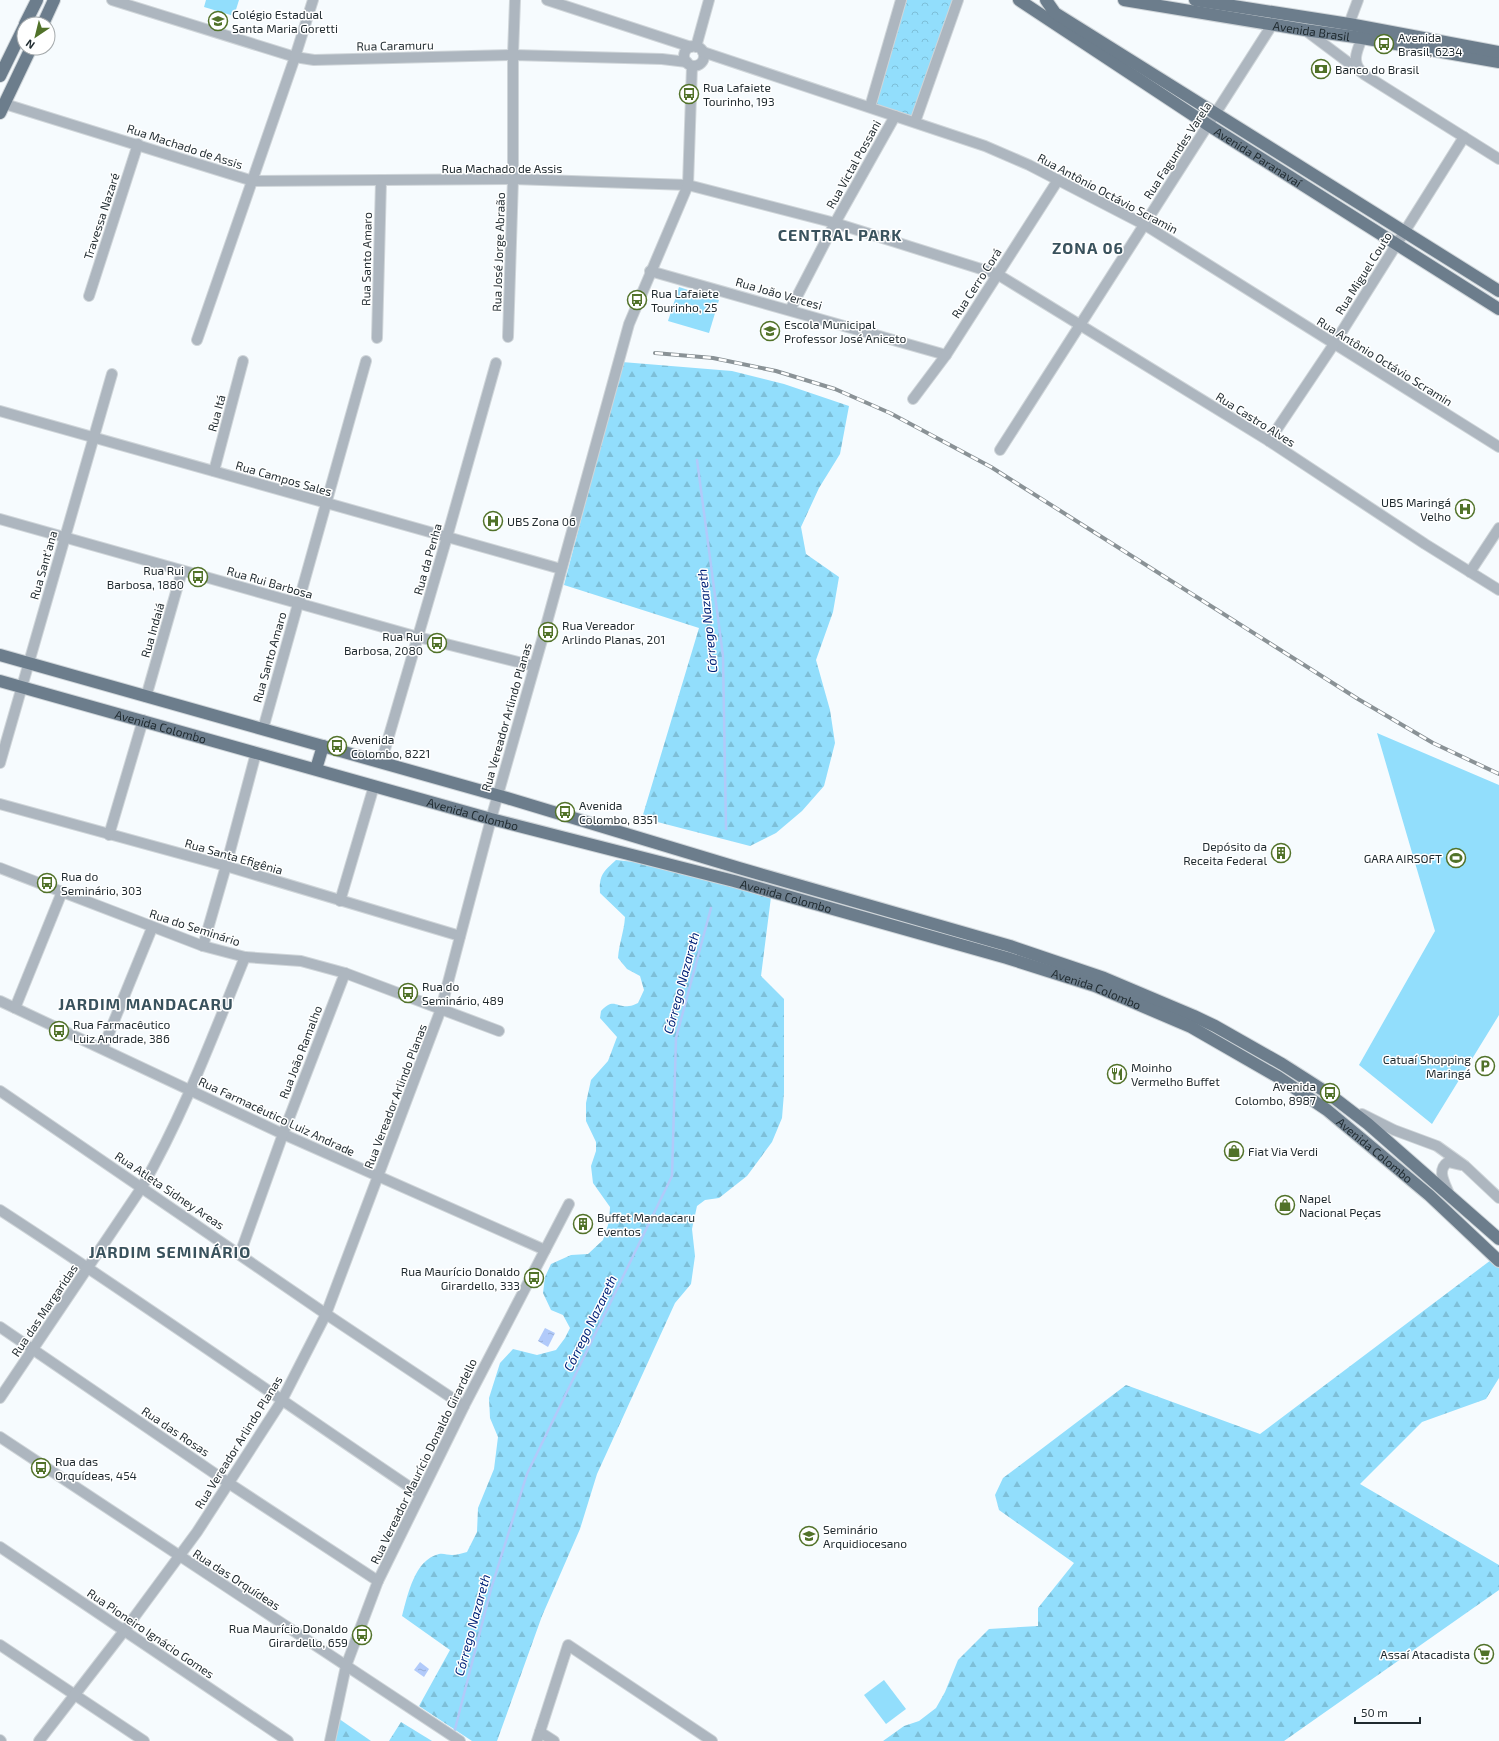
<svg xmlns="http://www.w3.org/2000/svg" width="1499" height="1741" viewBox="0 0 1499 1741" font-family="'Exo 2',sans-serif">
<defs>
<pattern id="forest-firs" width="22" height="20" patternUnits="userSpaceOnUse"><rect width="22" height="20" fill="#92defc"/><path d="M5 1l3.5 6h-7zM16 11l3.5 6h-7z" fill="#7dbfd8"/></pattern>
<pattern id="park-crowns" width="20" height="18" patternUnits="userSpaceOnUse"><rect width="20" height="18" fill="#92defc"/><path d="M2 6a3 3 0 1 1 6 0M12 15a3 3 0 1 1 6 0" fill="none" stroke="#7dbfd8"/></pattern>
<pattern id="water-ripples" width="26" height="14" patternUnits="userSpaceOnUse"><rect width="26" height="14" fill="#b1cafa"/><path d="M2 4q2-2 4 0t4 0M15 11q2-2 4 0t4 0" fill="none" stroke="#98aed7"/></pattern>
</defs>
<rect width="100%" height="100%" fill="#f6fbfe"/>
<g fill="url(#forest-firs)">
<path d="M622,362L732,371L784,384L849,406L840,454L819,488L801,527L806,554L839,577L833,612L816,660L830,710L835,743L824,786L802,811L776,833L750,846L642,818L699,628L564,585Z"/>
<path d="M616,860L634,862L771,897L761,976L784,999V1093L782,1118L772,1142L747,1176L719,1198L705,1200L697,1206L692,1229L695,1256L691,1284L675,1303L597,1474L580,1529L542,1616L497,1741H472L419,1706L450,1650L402,1616C408,1595 414,1560 439,1554C443,1553 448,1555 452,1555C457,1555 462,1553 467,1552L477,1532L478,1508L494,1469L498,1437L490,1418L489,1398L500,1363L513,1349L537,1355L556,1350L565,1338L570,1328L563,1315L551,1310L543,1293L545,1277L551,1264L571,1255L588,1254L603,1240L609,1222L610,1207L593,1183L591,1166L596,1151V1142L586,1121V1103L591,1080L608,1061L617,1037L600,1018L601,1011C614,997 616,1008 629,1006C632,1006 635,1004 638,1003L644,990L640,976L627,969L618,958C619,943 624,932 625,917L600,893C599,875 603,872 616,860Z"/>
<path d="M1491,1260L1499,1268V1378L1486,1399L1422,1422L1360,1484L1499,1565V1590L1284,1741H883L904,1726L919,1721L936,1708L945,1692L958,1660L989,1629L1038,1626V1608L1074,1563L999,1510L995,1495L1003,1478L1126,1385L1260,1434Z"/>
<path d="M335,1716L371,1741H330Z"/>
<path d="M401,1722L432,1741H389Z"/>
</g>
<path fill="url(#park-crowns)" d="M901,0H958L915,122L870,107Z"/>
<g fill="#92defc">
<path d="M206,0H239L234,16L204,7Z"/>
<path d="M679,287L719,300L709,333L668,321Z"/>
<path d="M1377,733L1499,785V1015L1432,1124L1359,1065L1435,931Z"/>
<path d="M884,1680L906,1709L886,1724L864,1695Z"/>
</g>
<g fill="url(#water-ripples)">
<path d="M545,1328L555,1333L548,1347L538,1341Z"/>
<path d="M420,1662L429,1669L424,1677L414,1670Z"/>
</g>
<g fill="none" stroke-linecap="round" stroke-linejoin="round">
<g stroke="#b1cafa" stroke-width="2.5">
<path d="M697,460L723,656L726,829"/>
<path d="M454,1733L491,1589L527,1474L672,1176L676,1038L711,908"/>
</g>
<defs>
<g id="minor">
<path d="M112,0L295,57L314,60L513,55L662,59L687,62"/>
<path d="M547,0L691,47"/>
<path d="M1349,24L1358,0"/>
<path d="M1305,30L1365,75L1499,159"/>
<circle cx="694" cy="56" r="10"/>
<path d="M696,47L709,0"/>
<path d="M703,52L985,146L1029,165L1145,225L1499,447"/>
<path d="M1361,71C1351,61 1358,49 1362,38"/>
<path d="M5,104L253,181L513,179L688,185L835,223L997,274L1269,441L1425,544L1499,590"/>
<path d="M870,107L901,0"/>
<path d="M915,122L958,0"/>
<path d="M650,271L946,355"/>
<path d="M89,296L138,144"/>
<path d="M790,310L835,223L895,116"/>
<path d="M508,337L513,179V55L515,0"/>
<path d="M377,338L381,181"/>
<path d="M197,340L295,57L313,0"/>
<path d="M913,399L946,355L1058,180"/>
<path d="M0,411L561,569"/>
<path d="M1269,441L1334,344L1464,137"/>
<path d="M1000,450L1272,25"/>
<path d="M214,471L243,361"/>
<path d="M0,519L418,637L534,666"/>
<path d="M1470,572L1499,528"/>
<path d="M146,697L182,571"/>
<path d="M263,729L366,361"/>
<path d="M0,763L112,374"/>
<path d="M381,763L447,537L496,363"/>
<path d="M0,804L226,866L460,936"/>
<path d="M109,835L143,720"/>
<path d="M0,868L203,946L245,957L301,961L345,973L499,1031"/>
<path d="M340,901L374,786"/>
<path d="M203,946L226,866L256,753"/>
<path d="M0,1001L283,1134L545,1250"/>
<path d="M15,1008L62,892"/>
<path d="M103,1048L152,928"/>
<path d="M0,1091L326,1314L464,1406"/>
<path d="M1362,1114L1394,1130L1437,1146L1465,1166L1499,1198"/>
<path d="M1449,1194C1445,1183 1436,1170 1448,1162L1461,1165"/>
<path d="M0,1210C142,1302 280,1400 420,1494"/>
<path d="M240,1254L283,1134L345,973"/>
<path d="M0,1327L230,1484L378,1581"/>
<path d="M0,1398L142,1187C184,1114 213,1035 245,957"/>
<path d="M0,1437L460,1741"/>
<path d="M0,1547L288,1741"/>
<path d="M0,1645L144,1741"/>
<path d="M540,1732L554,1741"/>
<path d="M0,1740L1,1741"/>
<path d="M39,1741L124,1631L197,1532L281,1402L326,1314L441,1009L491,819L544,633L629,324L688,185L692,66"/>
<path d="M330,1741L346,1666L378,1581L464,1406L569,1204"/>
<path d="M537,1741L568,1645L712,1741"/>
</g>
<g id="major">
<path id="s1" d="M1019,0L1208,125L1499,309"/>
<path d="M1046,0L1055,13L1499,291"/>
<path id="s2" d="M1124,0L1305,30L1362,38L1499,62"/>
<path d="M1195,0L1349,24L1499,52"/>
<path d="M25,24L37,0"/>
<path d="M43,24L54,0"/>
<path d="M0,76L24,27"/>
<path d="M0,113L31,48"/>
<path d="M0,655L507,798L739,868L1010,946L1104,978L1194,1016L1215,1026L1282,1064L1329,1094L1368,1124L1499,1239"/>
<path id="s3" d="M0,681L491,819L734,881L1007,958L1095,986L1191,1027L1278,1077L1327,1110L1429,1195L1499,1261"/>
<path d="M316,769L323,746"/>
</g>
</defs>
<use href="#minor" stroke="#cfd5d9" stroke-width="12"/>
<use href="#major" stroke="#cfd5d9" stroke-width="14"/>
<use href="#minor" stroke="#adb6bf" stroke-width="10"/>
<use href="#major" stroke="#6c7d8c" stroke-width="12"/>
<defs>
<path id="rail" d="M655,353L713,358L776,371L835,389L890,413L991,467L1358,699L1433,743L1499,774"/>
</defs>
<use href="#rail" stroke="#8a9296" stroke-width="4"/>
<use href="#rail" stroke="#fff" stroke-width="2.5" stroke-dasharray="8" stroke-linecap="butt"/>
</g>
<defs>
<symbol id="school-ring" viewBox="-11 -11 22 22"><circle r="9.5" fill="#fff" stroke="#517229" stroke-width="1.5"/><path d="M0-5L7-2L0 1L-7-2ZM-4 1L0 2.5L4 1V4Q0 6-4 4Z" fill="#517229"/></symbol>
<symbol id="bus-ring" viewBox="-11 -11 22 22"><circle r="9.5" fill="#fff" stroke="#517229" stroke-width="1.5"/><path d="M-5-6H5V4H4V6H2V4H-2V6H-4V4H-5ZM-3.5-4V0h7V-4ZM-3.5 1.2v1.5H-2V1.2ZM2 1.2v1.5H3.5V1.2Z" fill="#517229"/></symbol>
<symbol id="bank-ring" viewBox="-11 -11 22 22"><circle r="9.5" fill="#fff" stroke="#517229" stroke-width="1.5"/><path d="M-6-4H6V4H-6ZM0-2.3a2.3 2.3 0 1 0 0 4.6a2.3 2.3 0 1 0 0-4.6Z" fill="#517229"/></symbol>
<symbol id="hospital-ring" viewBox="-11 -11 22 22"><circle r="9.5" fill="#fff" stroke="#517229" stroke-width="1.5"/><path d="M-5-5h3v3.5h4V-5h3V5h-3V1.5h-4V5h-3Z" fill="#517229"/></symbol>
<symbol id="building-ring" viewBox="-11 -11 22 22"><circle r="9.5" fill="#fff" stroke="#517229" stroke-width="1.5"/><path d="M-4-6H4V6H1V3H-1V6H-4ZM-2.5-4.3h1.7v1.8h-1.7ZM.8-4.3h1.7v1.8H.8ZM-2.5-1h1.7V.8h-1.7ZM.8-1h1.7V.8H.8Z" fill="#517229"/></symbol>
<symbol id="stadium-ring" viewBox="-11 -11 22 22"><circle r="9.5" fill="#fff" stroke="#517229" stroke-width="1.5"/><path d="M0-5a6.5 5 0 1 0 0 10a6.5 5 0 1 0 0-10ZM-3.5-1.8h7v3.6h-7Z" fill="#517229"/></symbol>
<symbol id="parking-ring" viewBox="-11 -11 22 22"><circle r="9.5" fill="#fff" stroke="#517229" stroke-width="1.5"/><path d="M-3.5-5.5H1a3.5 3.5 0 0 1 0 7H-1V5.5H-3.5ZM-1-3.4V-.6H.8a1.4 1.4 0 0 0 0-2.8Z" fill="#517229"/></symbol>
<symbol id="restaurant-ring" viewBox="-11 -11 22 22"><circle r="9.5" fill="#fff" stroke="#517229" stroke-width="1.5"/><path d="M-5-6h1v4h1v-4h1v4h1v-4h1v5L-1.5 .5V6h-2V.5L-5-1ZM5-6V6H3V1.5H1.5Q1.5-4 5-6Z" fill="#517229"/></symbol>
<symbol id="shop-ring" viewBox="-11 -11 22 22"><circle r="9.5" fill="#fff" stroke="#517229" stroke-width="1.5"/><path d="M-5-2.5h2.3a2.7 3.5 0 0 1 5.4 0H5L5.5 6h-11ZM-1.5-2.5h3a1.5 2.3 0 0 0-3 0Z" fill="#517229"/></symbol>
<symbol id="university-ring" viewBox="-11 -11 22 22"><circle r="9.5" fill="#fff" stroke="#517229" stroke-width="1.5"/><path d="M0-5L7-2L0 1L-7-2ZM-4 1L0 2.5L4 1V4Q0 6-4 4Z" fill="#517229"/></symbol>
<symbol id="supermarket-ring" viewBox="-11 -11 22 22"><circle r="9.5" fill="#fff" stroke="#517229" stroke-width="1.5"/><path d="M-6-5.5h2.5l.6 2H6L4.5 2H-2.5L-4.4-4H-6ZM-1.5 3.2a1.3 1.3 0 1 0 .1 0ZM3 3.2a1.3 1.3 0 1 0 .1 0Z" fill="#517229"/></symbol>
</defs>
<g fill-rule="evenodd">
<use href="#school-ring" x="207" y="10" width="22" height="22"/>
<use href="#bus-ring" x="1373" y="33" width="22" height="22"/>
<use href="#bank-ring" x="1310" y="58" width="22" height="22"/>
<use href="#bus-ring" x="678" y="83" width="22" height="22"/>
<use href="#bus-ring" x="626" y="289" width="22" height="22"/>
<use href="#school-ring" x="759" y="320" width="22" height="22"/>
<use href="#hospital-ring" x="1454" y="498" width="22" height="22"/>
<use href="#hospital-ring" x="482" y="510" width="22" height="22"/>
<use href="#bus-ring" x="187" y="566" width="22" height="22"/>
<use href="#bus-ring" x="537" y="621" width="22" height="22"/>
<use href="#bus-ring" x="426" y="632" width="22" height="22"/>
<use href="#bus-ring" x="326" y="735" width="22" height="22"/>
<use href="#bus-ring" x="554" y="801" width="22" height="22"/>
<use href="#building-ring" x="1270" y="842" width="22" height="22"/>
<use href="#stadium-ring" x="1445" y="847" width="22" height="22"/>
<use href="#bus-ring" x="36" y="872" width="22" height="22"/>
<use href="#bus-ring" x="397" y="982" width="22" height="22"/>
<use href="#bus-ring" x="48" y="1020" width="22" height="22"/>
<use href="#parking-ring" x="1474" y="1055" width="22" height="22"/>
<use href="#restaurant-ring" x="1106" y="1063" width="22" height="22"/>
<use href="#bus-ring" x="1319" y="1082" width="22" height="22"/>
<use href="#shop-ring" x="1223" y="1140" width="22" height="22"/>
<use href="#shop-ring" x="1274" y="1194" width="22" height="22"/>
<use href="#building-ring" x="572" y="1213" width="22" height="22"/>
<use href="#bus-ring" x="523" y="1267" width="22" height="22"/>
<use href="#bus-ring" x="30" y="1457" width="22" height="22"/>
<use href="#university-ring" x="798" y="1525" width="22" height="22"/>
<use href="#bus-ring" x="351" y="1624" width="22" height="22"/>
<use href="#supermarket-ring" x="1473" y="1643" width="22" height="22"/>
</g>
<g text-anchor="middle" dominant-baseline="central" stroke-width="3" stroke-linejoin="round" paint-order="stroke">
<g font-size="12" fill="#1f2a2f" stroke="#fff" text-anchor="start">
<text x="232" y="14">Colégio Estadual<tspan x="232" dy="14">Santa Maria Goretti</tspan></text>
<text x="1398" y="37">Avenida<tspan x="1398" dy="14">Brasil, 6234</tspan></text>
<text x="1335" y="69">Banco do Brasil</text>
<text x="703" y="87">Rua Lafaiete<tspan x="703" dy="14">Tourinho, 193</tspan></text>
<text x="651" y="293">Rua Lafaiete<tspan x="651" dy="14">Tourinho, 25</tspan></text>
<text x="784" y="324">Escola Municipal<tspan x="784" dy="14">Professor José Aniceto</tspan></text>
<text x="1451" y="502" text-anchor="end">UBS Maringá<tspan x="1451" dy="14">Velho</tspan></text>
<text x="507" y="521">UBS Zona 06</text>
<text x="184" y="570" text-anchor="end">Rua Rui<tspan x="184" dy="14">Barbosa, 1880</tspan></text>
<text x="562" y="625">Rua Vereador<tspan x="562" dy="14">Arlindo Planas, 201</tspan></text>
<text x="423" y="636" text-anchor="end">Rua Rui<tspan x="423" dy="14">Barbosa, 2080</tspan></text>
<text x="351" y="739">Avenida<tspan x="351" dy="14">Colombo, 8221</tspan></text>
<text x="579" y="805">Avenida<tspan x="579" dy="14">Colombo, 8351</tspan></text>
<text x="1267" y="846" text-anchor="end">Depósito da<tspan x="1267" dy="14">Receita Federal</tspan></text>
<text x="1442" y="858" text-anchor="end">GARA AIRSOFT</text>
<text x="61" y="876">Rua do<tspan x="61" dy="14">Seminário, 303</tspan></text>
<text x="422" y="986">Rua do<tspan x="422" dy="14">Seminário, 489</tspan></text>
<text x="73" y="1024">Rua Farmacêutico<tspan x="73" dy="14">Luiz Andrade, 386</tspan></text>
<text x="1471" y="1059" text-anchor="end">Catuaí Shopping<tspan x="1471" dy="14">Maringá</tspan></text>
<text x="1131" y="1067">Moinho<tspan x="1131" dy="14">Vermelho Buffet</tspan></text>
<text x="1316" y="1086" text-anchor="end">Avenida<tspan x="1316" dy="14">Colombo, 8987</tspan></text>
<text x="1248" y="1151">Fiat Via Verdi</text>
<text x="1299" y="1198">Napel<tspan x="1299" dy="14">Nacional Peças</tspan></text>
<text x="597" y="1217">Buffet Mandacaru<tspan x="597" dy="14">Eventos</tspan></text>
<text x="520" y="1271" text-anchor="end">Rua Maurício Donaldo<tspan x="520" dy="14">Girardello, 333</tspan></text>
<text x="55" y="1461">Rua das<tspan x="55" dy="14">Orquídeas, 454</tspan></text>
<text x="823" y="1529">Seminário<tspan x="823" dy="14">Arquidiocesano</tspan></text>
<text x="348" y="1628" text-anchor="end">Rua Maurício Donaldo<tspan x="348" dy="14">Girardello, 659</tspan></text>
<text x="1470" y="1654" text-anchor="end">Assaí Atacadista</text>
</g>
<g font-size="12" fill="#1f2a2f" stroke="#fff">
<text stroke="none"><textPath href="#s2" startOffset="190">Avenida Brasil</textPath></text>
<text transform="translate(395 45) rotate(-1)">Rua Caramuru</text>
<text transform="translate(185 146) rotate(18)">Rua Machado de Assis</text>
<text transform="translate(1177 150) rotate(-57)">Rua Fagundes Varela</text>
<text stroke="none"><textPath href="#s1" startOffset="286">Avenida Paranavaí</textPath></text>
<text transform="translate(853 164) rotate(-61)">Rua Victal Possani</text>
<text x="502" y="168">Rua Machado de Assis</text>
<text transform="translate(1108 193) rotate(28)">Rua Antônio Octávio Scramin</text>
<text transform="translate(101 216) rotate(-72)">Travessa Nazaré</text>
<text transform="translate(498 252) rotate(-88)">Rua José Jorge Abraão</text>
<text transform="translate(366 259) rotate(-89)">Rua Santo Amaro</text>
<text transform="translate(1363 273) rotate(-58)">Rua Miguel Couto</text>
<text transform="translate(976 283) rotate(-57)">Rua Cerro Corá</text>
<text transform="translate(779 293) rotate(16)">Rua João Vercesi</text>
<text transform="translate(1385 361) rotate(32)">Rua Antônio Octávio Scramin</text>
<text transform="translate(216 413) rotate(-75)">Rua Itá</text>
<text transform="translate(1256 419) rotate(32)">Rua Castro Alves</text>
<text transform="translate(284 478) rotate(16)">Rua Campos Sales</text>
<text transform="translate(427 559) rotate(-74)">Rua da Penha</text>
<text transform="translate(43 565) rotate(-74)">Rua Sant'ana</text>
<text transform="translate(270 582) rotate(16)">Rua Rui Barbosa</text>
<text transform="translate(152 630) rotate(-74)">Rua Indaiá</text>
<text transform="translate(269 657) rotate(-74)">Rua Santo Amaro</text>
<text transform="translate(506 717) rotate(-74)">Rua Vereador Arlindo Planas</text>
<text stroke="none"><textPath href="#s3" startOffset="167">Avenida Colombo</textPath></text>
<text stroke="none"><textPath href="#s3" startOffset="491">Avenida Colombo</textPath></text>
<text transform="translate(234 856) rotate(16)">Rua Santa Efigênia</text>
<text stroke="none"><textPath href="#s3" startOffset="815">Avenida Colombo</textPath></text>
<text transform="translate(195 927) rotate(18)">Rua do Seminário</text>
<text stroke="none"><textPath href="#s3" startOffset="1139">Avenida Colombo</textPath></text>
<text transform="translate(300 1052) rotate(-69)">Rua João Ramalho</text>
<text transform="translate(395 1096) rotate(-69)">Rua Vereador Arlindo Planas</text>
<text transform="translate(277 1116) rotate(25)">Rua Farmacêutico Luiz Andrade</text>
<text stroke="none"><textPath href="#s3" startOffset="1463">Avenida Colombo</textPath></text>
<text transform="translate(170 1190) rotate(34)">Rua Atleta Sidney Areas</text>
<text transform="translate(44 1310) rotate(-56)">Rua das Margaridas</text>
<text transform="translate(176 1431) rotate(34)">Rua das Rosas</text>
<text transform="translate(238 1442) rotate(-58)">Rua Vereador Arlindo Planas</text>
<text transform="translate(423 1461) rotate(-64)">Rua Vereador Maurício Donaldo Girardello</text>
<text transform="translate(237 1579) rotate(33)">Rua das Orquídeas</text>
<text transform="translate(151 1633) rotate(34)">Rua Pioneiro Ignácio Gomes</text>
</g>
<g font-size="13" font-style="italic" fill="#012379" stroke="#fff">
<text transform="translate(707 621) rotate(-96)">Córrego Nazareth</text>
<text transform="translate(681 983) rotate(-75)">Córrego Nazareth</text>
<text transform="translate(590 1323) rotate(-64)">Córrego Nazareth</text>
<text transform="translate(472 1625) rotate(-75)">Córrego Nazareth</text>
</g>
<g font-size="16" font-weight="bold" letter-spacing="1" fill="#39525d" stroke="#fff">
<text x="840" y="234">CENTRAL PARK</text>
<text x="1088" y="247">ZONA 06</text>
<text x="146" y="1003">JARDIM MANDACARU</text>
<text x="170" y="1251">JARDIM SEMINÁRIO</text>
</g>
</g>
<g transform="translate(36 36) rotate(215)"><circle r="19" fill="#ffffff" stroke="#a5aaac"/>
<path d="M0-3L7 15L0 10L-7 15Z" fill="#517229"/>
<text y="-6" font-size="11" font-weight="bold" text-anchor="middle" fill="#1f2a2f">N</text>
</g>
<path d="M1355 1717v6h65v-6" fill="none" stroke="#1f2a2f" stroke-width="2"/>
<text x="1361" y="1717" font-size="12" fill="#1f2a2f" stroke="#ffffff" stroke-width="3" paint-order="stroke">50 m</text>
</svg>
